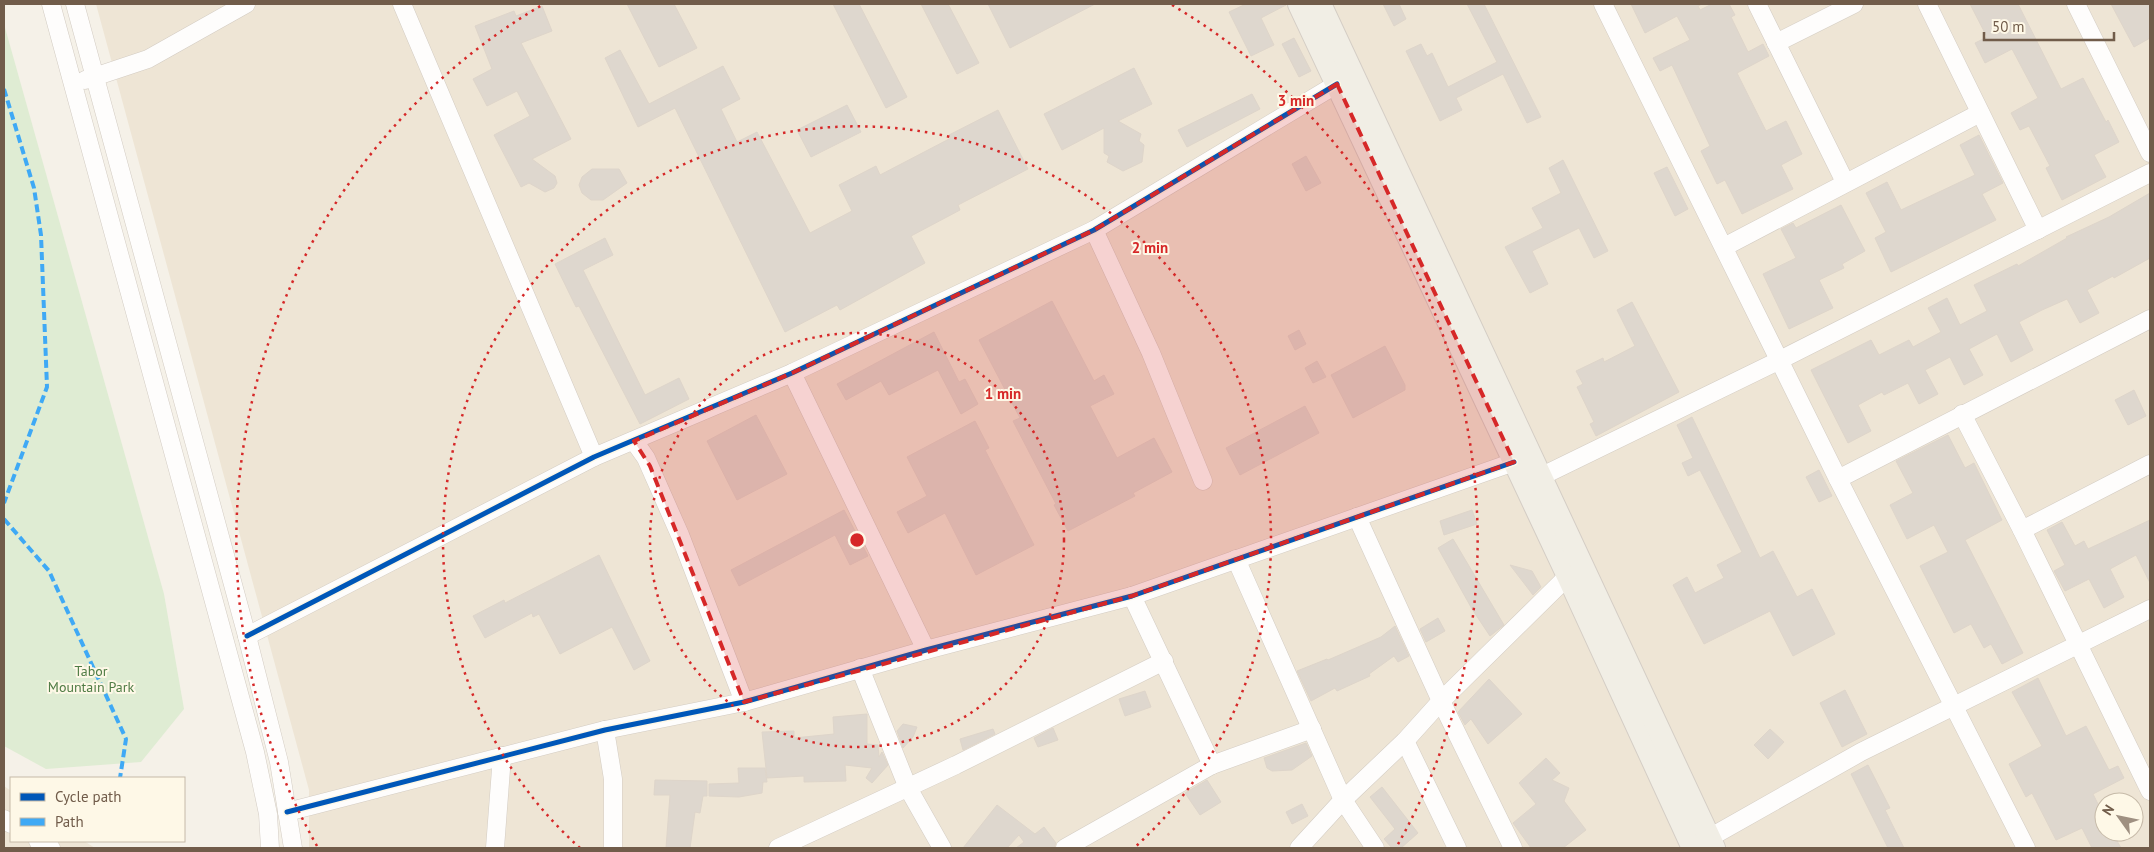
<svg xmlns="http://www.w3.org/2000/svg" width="2154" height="852" viewBox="0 0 2154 852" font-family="'PT Sans',sans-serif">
<rect width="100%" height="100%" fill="#f5f1e8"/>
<g fill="#eee5d5" fill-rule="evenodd">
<path d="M96,4H2150V848H309V790ZM2104,802H2134V832H2104Z"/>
<path d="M4,786L11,791V841H84L95,848H4Z"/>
</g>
<path fill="#dfecd3" d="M4,24L164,594L184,709L141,762L46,769L4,746Z"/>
<g fill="#ded7ce" stroke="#ded5ca">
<path d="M627,4H674L697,48L659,67Z"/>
<path d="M833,4H859L907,97L886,108Z"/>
<path d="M921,4H948L979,63L957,74Z"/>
<path d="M988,4H1095L1010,48Z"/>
<path d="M1246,4L1286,5L1261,18L1274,45L1251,56L1229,12Z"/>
<path d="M1383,4H1399L1406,19L1394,26Z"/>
<path d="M1467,4H1484L1541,117L1527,123L1503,74L1456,98L1462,110L1440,121L1406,51L1421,44L1427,56L1432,53L1448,87L1497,62Z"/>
<path d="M1631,4H1702L1698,6L1700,10L1712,4H1729L1735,15L1731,17L1748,52L1763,44L1769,56L1737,73L1766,131L1786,121L1802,154L1781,165L1793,189L1742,214L1725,180L1717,184L1701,151L1710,146L1672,65L1660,71L1653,58L1690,40L1677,16L1645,33Z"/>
<path d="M1970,4H2018L2061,89L2083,78L2106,122L2108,120L2119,142L2094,155L2106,177L2062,200L2046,168L2050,166L2029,126L2020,130L2011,113L2038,98L2012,49L1985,63L1975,43L1987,37Z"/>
<path d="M2111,4H2150V38L2134,47Z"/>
<path d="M542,6L552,31L521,43L571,139L532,159L555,176L557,183L554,188L545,192L529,183L521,187L494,135L530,116L517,91L487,106L473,79L492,69L475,26L514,11L516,16Z"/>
<path d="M1294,38L1311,71L1299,77L1282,44Z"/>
<path d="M620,50L649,104L723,66L740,99L721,109L737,142L757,132L810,233L852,211L839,185L876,166L880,175L951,138L949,135L998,110L1028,169L958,205L960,210L911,236L925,263L840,310L837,305L785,332L675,108L638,127L605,58Z"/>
<path d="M1134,68L1152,104L1118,121L1141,134L1139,141L1144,145L1142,162L1123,171L1107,162L1109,156L1104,153V128L1062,150L1044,114Z"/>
<path d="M1252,94L1260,109L1187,147L1178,130Z"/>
<path d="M847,105L861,132L811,157L797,130Z"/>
<path d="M1979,135L2003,183L1982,194L1996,220L1891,272L1875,238L1886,232L1866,193L1887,182L1901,210L1975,175L1960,145Z"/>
<path d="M1306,156L1321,183L1306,191L1292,164Z"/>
<path d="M1563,160L1608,251L1594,258L1579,228L1532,251L1548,284L1530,293L1505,247L1543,228L1532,208L1561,193L1549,168Z"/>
<path d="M1667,167L1688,209L1675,216L1654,173Z"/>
<path d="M592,169H619L627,183L603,200H591L582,193L579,185L582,177Z"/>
<path d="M2150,193V258L2114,278L2113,276L2087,290L2099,313L2080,323L2067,299L2042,310L2019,322L2033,350L2011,362L1997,334L1969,349L1983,375L1964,385L1950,357L1925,370L1938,394L1919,404L1908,383L1884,395L1882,392L1858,405L1871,431L1848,443L1811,370L1871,340L1879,355L1909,340L1913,347L1941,332L1928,308L1947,298L1960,325L1987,311L1974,285L2017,264L2018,266L2067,238L2066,237L2109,217Z"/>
<path d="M1841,205L1865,251L1842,264L1844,268L1819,280L1833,308L1789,329L1763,274L1796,258L1781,229L1793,223L1796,228Z"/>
<path d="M605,238L613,255L583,270L645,395L679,378L689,399L640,424L579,306L576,307L555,264Z"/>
<path d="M1052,301L1094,381L1104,375L1114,394L1090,406L1117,458L1154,438L1172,472L1133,493L1135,496L1068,531L1054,505L1056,504L1013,421L1020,418L979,340Z"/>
<path d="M1632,302L1679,392L1596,436L1590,424L1594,422L1577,387L1583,384L1576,371L1603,358L1604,362L1635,346L1617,310Z"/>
<path d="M1299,330L1306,344L1295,350L1288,336Z"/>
<path d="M934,332L959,382L965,379L978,404L961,414L938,370L889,395L881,381L846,400L837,384Z"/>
<path d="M1385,346L1405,385V390L1353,418L1331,375Z"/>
<path d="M1317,361L1326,377L1313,383L1305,368Z"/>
<path d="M2134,390L2146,416L2128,425L2115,400Z"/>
<path d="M1305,406L1319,433L1240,475L1226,448Z"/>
<path d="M756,415L787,474L737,500L707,441Z"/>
<path d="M1692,417L1760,558L1773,551L1797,597L1812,589L1835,634L1793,656L1770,611L1704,644L1673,585L1687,577L1695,593L1724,578L1717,565L1742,552L1700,470L1688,476L1682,463L1693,458L1677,425Z"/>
<path d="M975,421L989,448L985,450L1034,545L976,575L945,513L908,533L897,512L927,496L907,457Z"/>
<path d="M1948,435L1965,468L1974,463L2002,520L1965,540L2023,653L2002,664L1991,644L1984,648L1971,624L1954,633L1920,566L1948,552L1934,525L1907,539L1890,505L1913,493L1896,461Z"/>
<path d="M1819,470L1832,496L1819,502L1806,477Z"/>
<path d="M844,510L868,556L850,565L835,535L739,586L731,570Z"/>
<path d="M1472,510L1477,524L1444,535L1440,521Z"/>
<path d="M2150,520V583L2136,555L2110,569L2124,597L2104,608L2089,579L2065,591L2054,571L2065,565L2047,530L2062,522L2075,546L2084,541L2088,549Z"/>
<path d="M1453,539L1504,625L1490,636L1472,609L1438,548Z"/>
<path d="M599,555L650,661L634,670L612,627L560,654L539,614L533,617L532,613L485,638L473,616L504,600L505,603Z"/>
<path d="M1510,565L1532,571L1541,587L1533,595Z"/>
<path d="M1438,618L1445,631L1426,642L1420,629Z"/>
<path d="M1395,626L1409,656L1398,662L1394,656L1369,674L1370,676L1337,691L1335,688L1311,701L1297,671L1327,659L1328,660L1381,637Z"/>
<path d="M2038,678L2066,736L2086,726L2109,770L2118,766L2124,778L2093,794L2104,816V832H2112L2121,848H2092L2082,828L2056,840L2032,793L2026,797L2009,764L2042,746L2012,692Z"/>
<path d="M1489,679L1522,714L1488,744L1471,719L1465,725L1458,712Z"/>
<path d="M1845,690L1867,734L1842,747L1820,703Z"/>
<path d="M1145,691L1151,707L1125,716L1119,699Z"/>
<path d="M867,714V744L878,745L879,757L882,752L888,765L872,783L866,778L872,768L845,765L846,781L804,782V776L767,778L762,732L794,731V738L834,734L833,717Z"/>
<path d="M903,724L917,727L913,737L903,748L897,731Z"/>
<path d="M1053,728L1058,740L1038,747L1034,738Z"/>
<path d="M993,729L995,734L963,750L960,739Z"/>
<path d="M1770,729L1784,742L1768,759L1754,745Z"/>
<path d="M1306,743L1312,756L1292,770L1272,771L1267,768L1264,758Z"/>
<path d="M1546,758L1560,773L1552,780L1569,788L1564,801L1586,830L1563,848H1531L1513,823L1536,804L1519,783Z"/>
<path d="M1868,765L1890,808L1885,810L1904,848H1888L1851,774Z"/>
<path d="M738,768H765L767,782H763L762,793L739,797L709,796V784L739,783Z"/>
<path d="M655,780L707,781V796H703L700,813L695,812L690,848H666L670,795H654Z"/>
<path d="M1207,780L1221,802L1200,815L1185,793Z"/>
<path d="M1382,787L1418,833L1401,848H1392L1384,839L1395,829L1370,797Z"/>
<path d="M1302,804L1308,816L1292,824L1286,812Z"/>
<path d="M997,805L1035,834L1044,827L1056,843L1054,848H1016L1024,842L1019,835L1007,848H963Z"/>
</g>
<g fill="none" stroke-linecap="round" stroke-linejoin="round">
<defs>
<g id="minor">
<path d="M51,4L255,752L268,814L270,848"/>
<path d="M75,4L247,636L279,762L293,848"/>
<path d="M402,4L594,457"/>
<path d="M1603,4L1838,479L2026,848"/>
<path d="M1757,4L1845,182"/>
<path d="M1927,4L2038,230"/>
<path d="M2076,4L2150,153"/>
<path d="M1776,43L1854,4"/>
<path d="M85,80L148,59L246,4"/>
<path d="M1094,230L1151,353L1203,481"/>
<path d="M1724,247L1980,113"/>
<path d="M792,373L926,650"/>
<path d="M1962,414L2022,530L2150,791"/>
<path d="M634,441L646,458L680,535L744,702"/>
<path d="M1542,476L1780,360L2150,173"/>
<path d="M1838,479L2150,319"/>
<path d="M1357,517L1441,701L1513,848"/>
<path d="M2022,530L2150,464"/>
<path d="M1236,559L1343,800L1375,848"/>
<path d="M1132,596L1212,765"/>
<path d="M247,636L594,457L792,373L1094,230L1337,84"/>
<path d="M860,668L908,788L942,848"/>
<path d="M605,730L613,779V848"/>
<path d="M1405,741L1457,848"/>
<path d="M287,812L605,730L744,702L926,650L1132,596L1514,462"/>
<path d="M4,819L11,824"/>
<path d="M1709,838L1861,752L2150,609"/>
<path d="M38,841L51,848"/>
<path d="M495,848L502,756"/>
<path d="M778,848L956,765L1164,661"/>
<path d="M1065,848L1212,765L1312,729"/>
<path d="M1299,848L1343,800L1405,741L1441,701L1568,576"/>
</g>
<g id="major">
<path d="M1299,4L1568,576L1693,848"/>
<path d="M1320,4L1714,848"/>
</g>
</defs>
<use href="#minor" stroke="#d3ccc3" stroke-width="19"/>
<use href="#major" stroke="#d4cdc5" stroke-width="24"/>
<use href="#minor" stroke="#fefdfc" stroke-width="18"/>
<use href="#major" stroke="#f1eee5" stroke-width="22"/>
<g stroke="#3fa9f5" stroke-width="4" stroke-dasharray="8 4" stroke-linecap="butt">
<path d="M4,89L34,188L41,235L47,387L4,503"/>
<path d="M4,519L49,571L126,739L120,778"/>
</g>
<defs>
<g id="cycleway">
<path d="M247,636L594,457L792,373L1094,230L1337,84"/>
<path d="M287,812L605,730L744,702L926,650L1132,596L1514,462"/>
</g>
</defs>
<use href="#cycleway" stroke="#fef8e7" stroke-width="8"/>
<use href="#cycleway" stroke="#0057b8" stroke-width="5"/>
</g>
<path fill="#d62828" fill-opacity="0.2" stroke="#d62828" stroke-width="4" stroke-dasharray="10 6" stroke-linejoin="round" d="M1337,84L1514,462L1132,596L744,702L650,466L634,441L792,373L1094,230Z"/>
<g fill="none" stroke="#d62828" stroke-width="2.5" stroke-dasharray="2.5 5">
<circle cx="857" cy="540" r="207"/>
<path d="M580 848A414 414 0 1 1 1134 848"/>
<path d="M317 846A621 621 0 0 1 542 5M1172 5A621 621 0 0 1 1397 846"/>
</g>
<g text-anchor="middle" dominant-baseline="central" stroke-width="4" stroke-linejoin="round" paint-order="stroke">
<g font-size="14" fill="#507c45" stroke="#fef8e7">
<text x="91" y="671">Tabor<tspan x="91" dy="16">Mountain Park</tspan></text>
</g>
</g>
<circle cx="857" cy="540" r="8" fill="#d62828" stroke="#fef8e7" stroke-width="2.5"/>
<g font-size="15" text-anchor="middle" font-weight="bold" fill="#d62828" stroke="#fef8e7" stroke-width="4" stroke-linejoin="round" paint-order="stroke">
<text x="1296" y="106">3 min</text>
<text x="1150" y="253">2 min</text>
<text x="1003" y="399">1 min</text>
</g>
<rect width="2154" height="852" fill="none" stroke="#715c4a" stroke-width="10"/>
<rect x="10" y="777" width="175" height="65" fill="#fef8e7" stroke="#c6baa8"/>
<rect x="20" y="793" width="25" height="8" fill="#0057b8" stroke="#c6baa8"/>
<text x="55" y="802" font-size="15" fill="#715c4a">Cycle path</text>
<rect x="20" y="818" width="25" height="8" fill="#3fa9f5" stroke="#c6baa8"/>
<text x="55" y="827" font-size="15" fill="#715c4a">Path</text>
<g transform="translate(2119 817) rotate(303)"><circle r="24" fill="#fef8e7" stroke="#c6baa8"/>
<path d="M0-4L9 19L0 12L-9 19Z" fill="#9f9081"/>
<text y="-8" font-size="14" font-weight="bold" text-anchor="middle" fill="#715c4a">N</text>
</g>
<path d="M1984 32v8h130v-8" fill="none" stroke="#715c4a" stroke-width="2.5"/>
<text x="1992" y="32" font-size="15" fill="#715c4a" stroke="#fef8e7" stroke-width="4" paint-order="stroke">50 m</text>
</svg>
